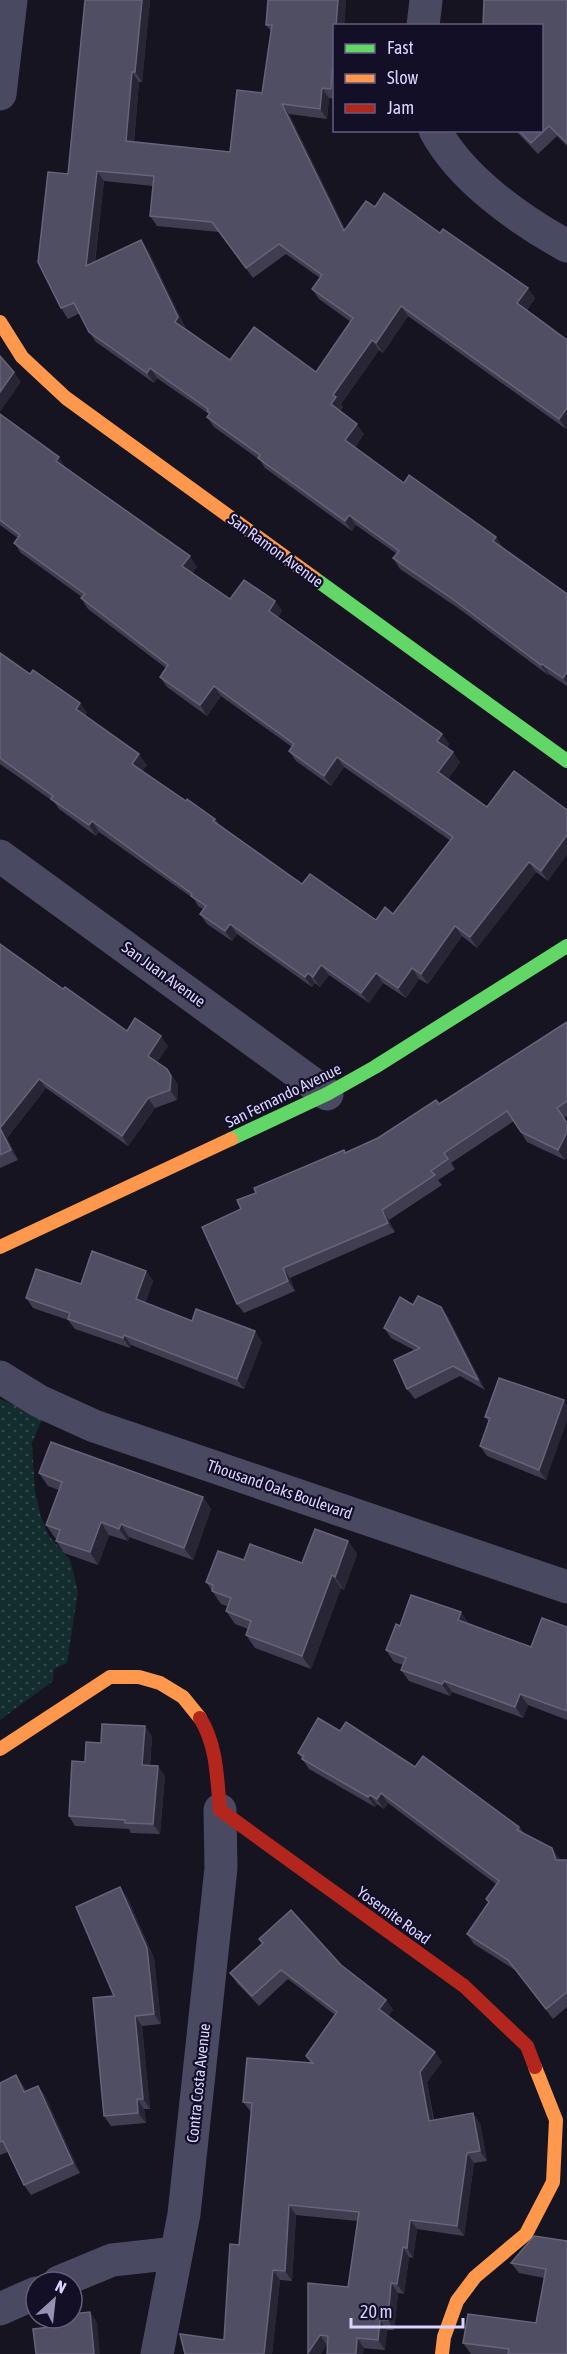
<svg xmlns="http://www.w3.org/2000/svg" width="567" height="2354" viewBox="0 0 567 2354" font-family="'Asap Condensed',sans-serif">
<defs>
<pattern id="grass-dots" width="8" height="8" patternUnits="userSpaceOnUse" patternTransform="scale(1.5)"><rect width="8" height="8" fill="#132c2d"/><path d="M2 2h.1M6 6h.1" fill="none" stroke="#354a4c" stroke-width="1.8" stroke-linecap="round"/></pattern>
</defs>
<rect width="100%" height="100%" fill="#161421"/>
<path fill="url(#grass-dots)" d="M0,1399L43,1417L32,1443L35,1491L41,1517L49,1536L70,1560L78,1591L67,1663L54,1669L53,1681L0,1720Z"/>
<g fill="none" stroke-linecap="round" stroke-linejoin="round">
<g stroke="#4a4962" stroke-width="33">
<path d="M423,26L426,0"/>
<path d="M0,94L11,0"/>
<path d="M435,130C461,179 520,220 567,246"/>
<path d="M0,856L327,1094"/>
<path d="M0,1377L39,1401L94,1426L567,1587"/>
<path d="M59,2282L112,2260L176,2253"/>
<path d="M0,2309L36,2293"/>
<path d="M157,2354L184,2214L221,1868L220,1810"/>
</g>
<g stroke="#63d668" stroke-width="14">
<path d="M314,578L567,761"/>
<path d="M231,1139L327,1094L375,1067L567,946"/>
</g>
<g stroke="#ff974d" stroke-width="14">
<path d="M0,322L22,357L66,398L314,578"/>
<path d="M0,1247L231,1139"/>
<path d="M0,1749L110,1677H139L160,1683L183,1697L200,1718"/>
<path d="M442,2354L444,2337L457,2301L475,2277L526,2234L553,2182L556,2120L535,2067"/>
</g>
<path stroke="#b3261e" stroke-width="14" d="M200,1718C217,1745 217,1779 220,1810L464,1986L527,2046L535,2067"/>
</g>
<g fill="#403d50" fill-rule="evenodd">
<path d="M85,0H150L142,82H139L134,142L230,152L262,93L271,31L266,25L268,0H346L344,26H334V99L329,98L327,119L289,114L345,229L375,207L440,233L535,298L527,310L566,429L408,316L383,353L379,350L341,404L343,407L340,411L364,434L355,447L404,483L496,537L502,547L567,594V686L549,674L548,675L458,608L400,569L393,558L397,554L356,525L352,531L265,468L260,460L214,427L207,417L209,414L157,378L154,383L96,342L89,332L80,313L68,319L61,308L68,174ZM104,181L153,186L150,216L157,226L219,232L253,278L286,254L320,278L312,289L319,299L351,322L316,372L230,360L185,328V327L148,250L95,262Z"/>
<path d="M567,0V146L557,136L538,154L515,130H542Z"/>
<path d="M0,414L66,468L197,567L192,573L230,599L275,601L282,611L278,617L442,734L449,744L447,748L460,762L448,779L487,807L514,771L548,881L536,872L477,948L462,936L428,984L419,979L406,998L383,983L369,1003L329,975L320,987L315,983L312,987L237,934L232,941L207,924L200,914L203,909L198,906L194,899L99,832L96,836L59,809L54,802L0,764V653L30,674L80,703L87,713L85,716L147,765L142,771L186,801L215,819L219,824L302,884L376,920L393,914L451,841L344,767L331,786L296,761L289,751L292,747L221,696L207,716L167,687L160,677L166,668L88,609L81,598L82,597L21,553L14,543L18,538L0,525Z"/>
<path d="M0,944L63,989L127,1031L168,1046L157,1062L167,1069L174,1079L178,1085L177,1100L155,1108L128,1146L46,1088L7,1138L18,1160L0,1168Z"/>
<path d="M567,1022V1116L564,1118L567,1122V1156L565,1160L527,1142L514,1121L451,1163L455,1169L438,1180L442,1185L389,1220L395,1232L290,1278L295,1291L244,1313L237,1304L241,1209L346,1153L378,1138L439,1104Z"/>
<path d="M146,1271L153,1281L145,1303L192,1321L262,1342L244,1389L131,1345L130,1348L75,1329L68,1320L33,1308L26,1298L81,1284Z"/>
<path d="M413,1305L441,1307L448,1317L485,1390L460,1376L415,1399L407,1389L414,1350L391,1338L384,1328Z"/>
<path d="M567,1405L546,1480L487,1456L480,1446L489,1422L485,1417Z"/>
<path d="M39,1473L203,1497L211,1509L193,1560L129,1537L128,1541L109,1535L98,1565L64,1553L56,1541L57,1538H55L46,1525L59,1490L48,1486Z"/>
<path d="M348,1541L357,1554L344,1590L341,1588L311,1669L255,1648L246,1635L248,1629L235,1624L226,1611L227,1606L221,1604L206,1582L244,1560L302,1563Z"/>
<path d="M469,1623L531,1647L567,1627V1720L528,1705L523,1718L452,1692L450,1696L409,1681L401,1670L403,1665L394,1662L386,1650L400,1626Z"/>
<path d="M340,1731L415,1767L519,1827L524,1833L559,1858L560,1860H567V2007L553,2019L515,1970L474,1944L467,1934L489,1903L486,1899L496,1884L388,1803L384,1809L377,1804L375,1807L309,1769L298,1753Z"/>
<path d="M152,1736L150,1766L165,1776L160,1834L131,1833L129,1829L75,1826L69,1816L101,1743Z"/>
<path d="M127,1897L154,1958L161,2024L142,2026L150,2109H144L146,2123L111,2126L104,2116L114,1996Z"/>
<path d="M259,1939L341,1965L386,2000L393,2010L388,2016L442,2062L427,2082L434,2120L480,2123L487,2161L474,2163L464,2236L417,2229L413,2258L409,2257L404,2294L398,2293L394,2330H387L385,2350L327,2345L309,2354L348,2287L357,2221L296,2215L292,2281L280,2280L272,2354H185L224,2340L239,2245L251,2112L243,2102L311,2063L306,2056L335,2015L288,1979L259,2006L237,1983L230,1973L262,1944Z"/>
<path d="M0,2083L23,2085L26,2091L38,2086L45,2096L80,2173L31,2195L24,2185L8,2152L0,2155Z"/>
<path d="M567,2241V2354H471L463,2343L536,2323L544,2278L519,2273L511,2263Z"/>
</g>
<g fill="#282635">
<path d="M142,0H150L142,82L135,72Z"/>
<path d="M338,0H346L344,26H336Z"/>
<path d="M334,45V94L331,89Z"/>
<path d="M132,72L139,82L133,151L126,141Z"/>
<path d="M322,88L329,98L327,119L320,109Z"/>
<path d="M282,104L289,114L351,241L344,231Z"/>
<path d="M97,171L104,181L93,276L86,266Z"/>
<path d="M141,240L148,250L185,327L182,332L175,322Z"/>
<path d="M528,288L535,298L524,313L517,303Z"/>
<path d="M401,306L408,316L383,353L376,343Z"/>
<path d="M372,340L379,350L341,404L343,407L338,415L331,404L333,395Z"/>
<path d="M150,368L157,378L154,383L147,373Z"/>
<path d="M14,372L21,382L0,412V392Z"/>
<path d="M567,408V428L566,429L559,419Z"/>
<path d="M357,424L364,434L352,450L345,440Z"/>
<path d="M59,457L66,468L56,461Z"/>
<path d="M349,515L356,525L352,531L345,521Z"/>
<path d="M496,537L503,547L500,551L493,541Z"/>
<path d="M190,556L197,567L190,576L182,566Z"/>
<path d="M275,601L282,611L276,621L269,611Z"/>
<path d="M542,664L549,674L548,675L541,665Z"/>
<path d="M567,672V683L563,678Z"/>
<path d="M214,686L221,696L207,716L200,705Z"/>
<path d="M80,703L87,713L83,719L76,709Z"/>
<path d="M442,734L449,744L444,751L437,741Z"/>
<path d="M453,752L460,762L446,782L438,772Z"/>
<path d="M139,754L147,765L139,774L132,764Z"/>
<path d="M337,757L344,767L331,786L324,776Z"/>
<path d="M92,821L99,832L96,836L89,825Z"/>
<path d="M567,835V855L548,881L541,871Z"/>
<path d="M529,862L536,872L477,948L470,937Z"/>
<path d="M230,924L237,934L232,941L225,931Z"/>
<path d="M455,926L462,936L428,984L421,974Z"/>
<path d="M321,965L329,975L320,987L313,977Z"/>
<path d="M412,968L419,979L406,998L398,988Z"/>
<path d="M308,973L315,983L312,987L305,977Z"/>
<path d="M376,973L383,983L369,1003L361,993Z"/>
<path d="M161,1036L168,1046L155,1066L148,1056Z"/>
<path d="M167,1069L178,1085L177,1100L170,1090Z"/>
<path d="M39,1079L46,1088L7,1138L18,1160L11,1150L0,1128Z"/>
<path d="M148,1098L155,1108L128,1146L122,1136Z"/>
<path d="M567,1132V1156L565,1160L558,1150Z"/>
<path d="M382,1210L389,1220L395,1232L388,1223Z"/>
<path d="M283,1268L290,1278L295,1291L288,1281Z"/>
<path d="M146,1271L153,1281L143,1309L136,1299Z"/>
<path d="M441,1307L448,1317L485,1390L478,1380Z"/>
<path d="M255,1331L262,1342L244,1389L237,1379Z"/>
<path d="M124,1335L131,1345L130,1348L123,1338Z"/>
<path d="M564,1400L567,1405V1421L546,1480L539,1470Z"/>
<path d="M203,1497L211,1509L193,1560L184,1548Z"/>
<path d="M101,1522L109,1535L98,1565L90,1552Z"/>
<path d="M121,1524L129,1537L128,1541L119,1529Z"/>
<path d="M348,1541L357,1554L344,1590L335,1577Z"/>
<path d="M332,1575L341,1588L311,1669L302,1656Z"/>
<path d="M461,1612L469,1623L466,1631L458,1620Z"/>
<path d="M444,1681L452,1692L450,1696L442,1684Z"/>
<path d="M520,1694L528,1705L523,1718L515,1707Z"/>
<path d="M145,1726L152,1736L149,1775L142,1765Z"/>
<path d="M158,1766L165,1776L160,1834L153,1824Z"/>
<path d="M381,1793L388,1803L384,1809L377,1799Z"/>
<path d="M370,1795L377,1804L375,1807L368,1797Z"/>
<path d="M552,1848L559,1858L563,1870L556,1860Z"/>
<path d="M120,1887L127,1897L154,1958L161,2024L154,2014Z"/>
<path d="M386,2000L393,2010L386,2018L379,2009Z"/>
<path d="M135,2016L142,2026L150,2109L143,2099Z"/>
<path d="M435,2052L442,2062L427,2082L435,2131L429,2121L420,2072Z"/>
<path d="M16,2075L23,2085L31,2102L24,2092Z"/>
<path d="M38,2086L45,2096L80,2173L73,2163Z"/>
<path d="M137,2099L144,2109L146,2123L138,2113Z"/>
<path d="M473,2113L480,2123L487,2161L480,2151Z"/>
<path d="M467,2153L474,2163L464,2236L457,2226Z"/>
<path d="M289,2205L296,2215L292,2281L285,2271Z"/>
<path d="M410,2220L417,2229L413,2258L407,2248Z"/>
<path d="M403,2247L409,2257L404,2294L397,2284Z"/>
<path d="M273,2270L280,2280L272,2354H264Z"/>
<path d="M391,2283L398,2293L394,2330L388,2320Z"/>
<path d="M90,2312L97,2322L100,2354H94Z"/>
<path d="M380,2320L387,2330L385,2350L378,2340Z"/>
<path d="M320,2335L327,2345L321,2354H309L308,2353Z"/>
<path d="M357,2338L364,2348L363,2354H356Z"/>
</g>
<g fill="#504e63" stroke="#66637b" stroke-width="1.5" fill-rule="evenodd">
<path d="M85,0H142L135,72H132L126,141L230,152L237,90L262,93L272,25H266L268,0H338L336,26H334V45L331,89L322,88L320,109L282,104L344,231L366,201L375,207L384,193L440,233L443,229L528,288L517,303L567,340V408L559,419L401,306L376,343L372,340L333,395L336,397L331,404L357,424L345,440L404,483L409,475L496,537L493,541L567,594V672L563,678L542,664L541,665L451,598L393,558L399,551L349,515L345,521L258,458L260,455L207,417L210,413L207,411L208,409L150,368L147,373L89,332L74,303L61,308L38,262L48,172L68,174ZM97,171L154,176L150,216L212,222L246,268L279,244L322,275L312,289L353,318L316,372L254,327L230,360L175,322L178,317L141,240L86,266Z"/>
<path d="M484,0H567V143L549,126L531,143L518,130H542V26H483Z"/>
<path d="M0,356L14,372L0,392Z"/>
<path d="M0,414L59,457L56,461L190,556L182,566L230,599L244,580L275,601L269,611L442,734L437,741L453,752L438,772L487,807L514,771L567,810V835L541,871L529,862L470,937L455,926L421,974L412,968L398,988L376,973L361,993L321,965L313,977L308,973L305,977L230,924L225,931L200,914L206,906L191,896L192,894L92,821L89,825L51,799L53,796L0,758V653L30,674L33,670L80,703L76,709L139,754L132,764L186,801L187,799L215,819L213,821L302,884L310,874L376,920L385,907L393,914L453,837L337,757L324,776L289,751L294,744L214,686L200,705L160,677L168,665L81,598L85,594L14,543L20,535L0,520Z"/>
<path d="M0,944L63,989L65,987L127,1031L135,1018L161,1036L148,1056L167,1069L171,1076L170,1090L148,1098L122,1136L39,1079L0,1128L11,1150L0,1155Z"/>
<path d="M567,1022V1101L557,1108L567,1123V1132L558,1150L521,1132L507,1111L444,1153L448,1159L431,1171L435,1175L382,1210L388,1223L283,1268L288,1281L237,1304L202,1227L241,1209L237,1200L256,1193L254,1188L344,1150L345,1153L378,1138L436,1100L439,1104Z"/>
<path d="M92,1251L146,1271L136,1299L192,1321L196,1309L255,1331L237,1379L124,1335L123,1338L68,1319L70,1313L26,1298L36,1269L81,1284Z"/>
<path d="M418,1296L441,1307L478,1380L453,1366L407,1389L394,1360L420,1348L384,1328L400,1297L413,1305Z"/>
<path d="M499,1378L564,1400L539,1470L480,1446L490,1418L485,1417Z"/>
<path d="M51,1442L203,1497L184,1548L121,1524L119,1529L101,1522L90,1552L56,1541L60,1530L46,1525L62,1482L39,1473Z"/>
<path d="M315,1529L348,1541L335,1577L332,1575L302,1656L246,1635L251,1621L226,1611L231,1598L212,1591L213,1585L206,1582L218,1551L244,1560L250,1544L302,1563Z"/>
<path d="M411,1595L461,1612L458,1620L531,1647L542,1618L567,1627V1711L520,1694L515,1707L444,1681L442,1684L401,1670L406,1658L386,1650L396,1624L400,1626Z"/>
<path d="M318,1718L340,1731L346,1722L415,1767L423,1756L519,1827L517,1830L552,1848L556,1860H567V1992L546,2009L508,1960L467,1934L489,1902L486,1899L499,1881L381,1793L377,1799L370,1795L368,1797L302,1759L304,1756L298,1753Z"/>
<path d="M102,1724L145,1726L142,1765L158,1766L153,1824L125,1823V1820L69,1816L72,1761L85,1762L86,1742L101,1743Z"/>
<path d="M120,1887L147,1948L154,2014L135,2016L143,2099H137L138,2113L104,2116L93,1998L114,1996L76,1907Z"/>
<path d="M291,1910L341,1965L386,2000L379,2009L435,2052L420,2072L429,2121L473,2113L480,2151L467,2153L457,2226L410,2220L407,2248L403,2247L397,2284L391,2283L388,2320H380L378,2340L357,2338L356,2354H327L328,2336L320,2335L308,2353V2283L348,2287L359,2212L289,2205L285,2271L273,2270L264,2354H185L180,2334L224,2340L230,2244L239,2245L252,2103L243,2102L247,2058L313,2063L306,2056L337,2012L281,1970L252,1996L230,1973L263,1943L259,1939Z"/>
<path d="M16,2075L24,2092L38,2086L73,2163L24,2185L3,2141L0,2142V2083Z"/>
<path d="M534,2236L567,2241V2354H508L509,2349L463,2343L468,2314L536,2323L546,2269L511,2263Z"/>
<path d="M90,2312L94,2354H36L33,2329L60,2326L59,2318H72V2314Z"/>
</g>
<g text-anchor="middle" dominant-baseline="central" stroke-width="4.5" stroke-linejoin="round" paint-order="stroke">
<g font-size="16" fill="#d9d4ff" stroke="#130f26">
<text transform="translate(276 550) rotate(36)">San Ramon Avenue</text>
<text transform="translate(164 974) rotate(36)">San Juan Avenue</text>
<text transform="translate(283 1095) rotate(-26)">San Fernando Avenue</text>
<text transform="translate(280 1489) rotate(19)">Thousand Oaks Boulevard</text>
<text transform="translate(394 1915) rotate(36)">Yosemite Road</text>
<text transform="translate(198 2083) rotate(-84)">Contra Costa Avenue</text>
</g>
</g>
<rect x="333" y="24" width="210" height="108" fill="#130f26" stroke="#625e7d" stroke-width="1.5"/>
<rect x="345" y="44" width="30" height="9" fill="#63d668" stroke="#625e7d" stroke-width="1.5"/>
<text x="387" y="54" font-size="18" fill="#d9d4ff">Fast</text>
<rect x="345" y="74" width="30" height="9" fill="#ff974d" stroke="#625e7d" stroke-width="1.5"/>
<text x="387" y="84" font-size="18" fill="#d9d4ff">Slow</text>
<rect x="345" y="104" width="30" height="9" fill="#b3261e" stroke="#625e7d" stroke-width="1.5"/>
<text x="387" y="114" font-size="18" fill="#d9d4ff">Jam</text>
<g transform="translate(54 2300) rotate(27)"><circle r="28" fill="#130f26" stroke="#625e7d" stroke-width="1.5"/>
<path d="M0-4.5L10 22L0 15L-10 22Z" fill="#9591b1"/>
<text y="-9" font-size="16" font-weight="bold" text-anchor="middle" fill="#d9d4ff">N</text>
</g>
<path d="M351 2318v9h112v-9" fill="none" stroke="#d9d4ff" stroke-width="3"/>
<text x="360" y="2318" font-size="18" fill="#d9d4ff" stroke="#130f26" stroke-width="4.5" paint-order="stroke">20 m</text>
</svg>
